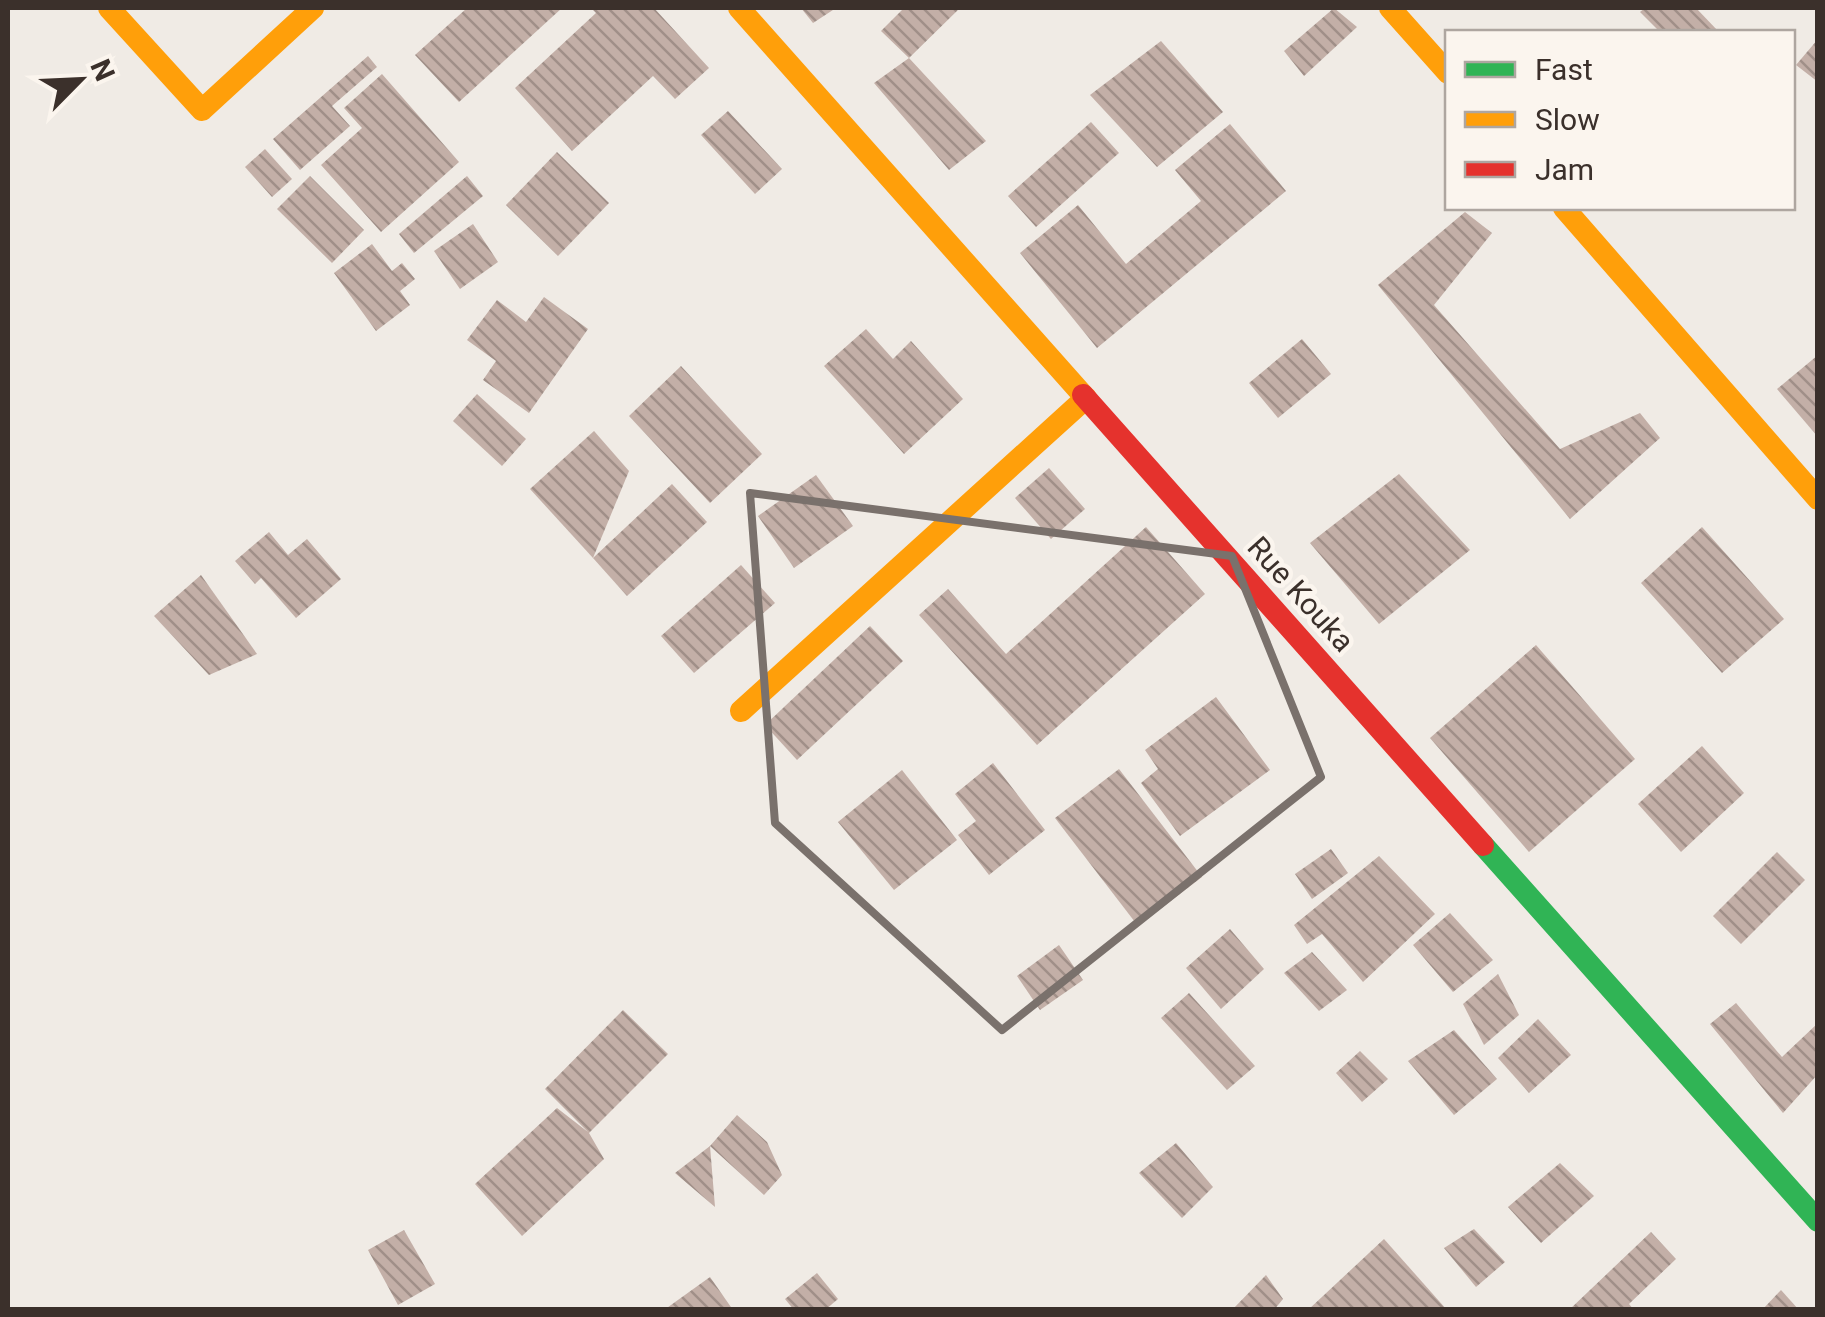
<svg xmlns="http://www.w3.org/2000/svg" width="1825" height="1317" viewBox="0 0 1825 1317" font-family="Roboto,sans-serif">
<defs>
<pattern id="building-back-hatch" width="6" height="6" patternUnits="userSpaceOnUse" patternTransform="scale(2.5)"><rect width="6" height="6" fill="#c3afa7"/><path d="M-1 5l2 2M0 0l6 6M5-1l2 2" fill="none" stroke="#a08f88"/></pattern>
</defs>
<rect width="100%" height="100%" fill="#f0ebe5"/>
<g fill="url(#building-back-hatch)">
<path d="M467,8H562L459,102L415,55Z"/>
<path d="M591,8H654L709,68L675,99L653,76L572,151L515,88L596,13Z"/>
<path d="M801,8H836L813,23Z"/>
<path d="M904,8H960L909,58L986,141L949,170L874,83L909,58L881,31Z"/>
<path d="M1334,8L1357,27L1304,76L1284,51Z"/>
<path d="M1645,8H1696L1719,32H1660L1640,12Z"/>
<path d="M1818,39V82L1796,65Z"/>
<path d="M1161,41L1223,112L1157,167L1090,95Z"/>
<path d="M368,56L377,67L332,106L350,126L300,170L273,139Z"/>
<path d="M382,74L459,162L381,232L321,165L362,128L344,108Z"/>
<path d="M728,111L782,169L755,194L701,135Z"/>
<path d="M1091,122L1119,153L1036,227L1008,196Z"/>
<path d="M1230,124L1286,191L1097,348L1020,253L1078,205L1126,264L1201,201L1175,170Z"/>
<path d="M265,149L292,179L272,197L245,167Z"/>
<path d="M557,152L609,203L558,256L506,205Z"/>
<path d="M310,176L364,230L332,263L277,209Z"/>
<path d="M467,176L483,196L414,253L399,234Z"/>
<path d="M1465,212L1492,233L1434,305L1560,449L1640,413L1660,438L1570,519L1378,285Z"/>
<path d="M473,224L498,262L460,289L434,251Z"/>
<path d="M372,244L392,271L402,263L415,279L400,291L410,305L376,331L334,273Z"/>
<path d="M544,297L588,329L529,413L483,380L496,361L467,340L497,300L526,322Z"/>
<path d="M866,329L893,359L911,341L963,399L904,454L824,366Z"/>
<path d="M1302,339L1331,374L1278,418L1249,383Z"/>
<path d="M1818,355V437L1777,389Z"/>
<path d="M681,366L762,454L710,503L629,416Z"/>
<path d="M477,394L526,439L502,466L453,421Z"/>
<path d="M594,431L629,471L593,558L530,489Z"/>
<path d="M1049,468L1085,509L1051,539L1015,498Z"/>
<path d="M1399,474L1470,550L1379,624L1310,543Z"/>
<path d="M816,475L853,526L794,568L758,516Z"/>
<path d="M672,484L707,522L627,596L593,558Z"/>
<path d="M1146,527L1205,594L1037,745L919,615L948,589L1006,654Z"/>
<path d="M1702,527L1784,619L1722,673L1641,583Z"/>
<path d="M269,532L288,555L307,539L341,579L296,618L261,578L255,584L235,561Z"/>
<path d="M741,565L775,603L694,673L661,636Z"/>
<path d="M201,575L257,654L209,675L154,616Z"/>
<path d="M870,626L903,661L797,760L765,725Z"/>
<path d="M1536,645L1635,759L1529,852L1430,738Z"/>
<path d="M1216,697L1270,770L1180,836L1141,783L1158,769L1145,750Z"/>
<path d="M1702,746L1744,793L1681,852L1638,804Z"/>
<path d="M993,763L1045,830L989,875L958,835L976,821L955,794Z"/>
<path d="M1119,769L1202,877L1138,926L1055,818Z"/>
<path d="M902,770L957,840L894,890L838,822Z"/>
<path d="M1331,849L1348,873L1312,899L1295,874Z"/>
<path d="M1777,852L1805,880L1741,944L1713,916Z"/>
<path d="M1379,856L1435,914L1363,982L1322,934L1307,944L1294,925Z"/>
<path d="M1450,913L1493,960L1453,992L1413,945Z"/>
<path d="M1230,929L1264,969L1221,1009L1186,968Z"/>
<path d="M1059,945L1083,980L1040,1010L1017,976Z"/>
<path d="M1312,952L1347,990L1319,1011L1284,973Z"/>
<path d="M1498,974L1519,1015L1484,1045L1463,1004Z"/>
<path d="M1189,993L1255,1066L1227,1090L1161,1018Z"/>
<path d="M1736,1003L1782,1057L1818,1023V1074L1783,1113L1710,1024Z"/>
<path d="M623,1010L668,1054L589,1133L604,1159L522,1236L475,1184L557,1108L588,1132L545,1089Z"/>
<path d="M1538,1019L1571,1055L1529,1093L1498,1058Z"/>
<path d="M1454,1030L1497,1079L1454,1115L1408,1061Z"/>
<path d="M1360,1051L1388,1079L1362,1102L1336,1073Z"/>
<path d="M737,1115L767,1142L782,1175L764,1195L710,1146L715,1207L675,1173L710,1146Z"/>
<path d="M1176,1143L1213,1187L1182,1218L1139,1173Z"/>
<path d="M1560,1163L1594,1196L1541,1243L1508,1207Z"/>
<path d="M1474,1229L1505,1262L1476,1287L1444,1248Z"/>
<path d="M404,1230L435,1284L398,1305L368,1250Z"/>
<path d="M1651,1232L1676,1259L1629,1304L1634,1310H1569Z"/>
<path d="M1384,1239L1447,1310H1308Z"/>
<path d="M817,1273L838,1299L825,1310H794L785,1299Z"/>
<path d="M1266,1275L1283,1299L1274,1310H1232Z"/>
<path d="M710,1277L733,1310H664Z"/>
<path d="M1781,1290L1799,1310H1762Z"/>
</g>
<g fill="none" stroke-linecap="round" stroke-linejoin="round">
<path stroke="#30b455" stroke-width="22" d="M1483,845L1818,1221"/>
<g stroke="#ff9f0a" stroke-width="22">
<path d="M109,8L202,110L313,8"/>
<path d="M739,8L1083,395"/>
<path d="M1390,8L1448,73"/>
<path d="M1564,208L1818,499"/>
<path d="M741,711L1086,398"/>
</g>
<path stroke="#e5322d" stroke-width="22" d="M1083,395L1483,845"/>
</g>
<path fill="none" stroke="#7a716c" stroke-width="8" stroke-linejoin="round" d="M750,493L1232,556L1321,777L1002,1030L775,823Z"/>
<g text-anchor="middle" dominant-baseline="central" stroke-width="9" stroke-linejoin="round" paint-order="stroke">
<g font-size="30" fill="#3b302b" stroke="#fbf5ee">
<text transform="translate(1301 594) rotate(48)">Rue Kouka</text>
</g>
</g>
<rect width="1825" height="1317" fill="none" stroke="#3b302b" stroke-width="20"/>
<rect x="1445" y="30" width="350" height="180" fill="#fbf5ee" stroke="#aea6a0" stroke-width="2.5"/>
<rect x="1465" y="62" width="50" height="15" fill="#30b455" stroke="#aea6a0" stroke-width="2.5"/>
<text x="1535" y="80" font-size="30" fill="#3b302b">Fast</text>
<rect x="1465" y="112" width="50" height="15" fill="#ff9f0a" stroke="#aea6a0" stroke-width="2.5"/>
<text x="1535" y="130" font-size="30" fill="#3b302b">Slow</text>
<rect x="1465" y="162" width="50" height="15" fill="#e5322d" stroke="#aea6a0" stroke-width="2.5"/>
<text x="1535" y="180" font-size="30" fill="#3b302b">Jam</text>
<g transform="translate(80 80) rotate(66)" stroke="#fbf5ee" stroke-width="8" paint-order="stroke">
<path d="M0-8L18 38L0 25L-18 38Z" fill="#3b302b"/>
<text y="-15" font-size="28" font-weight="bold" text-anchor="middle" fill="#3b302b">N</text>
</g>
</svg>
